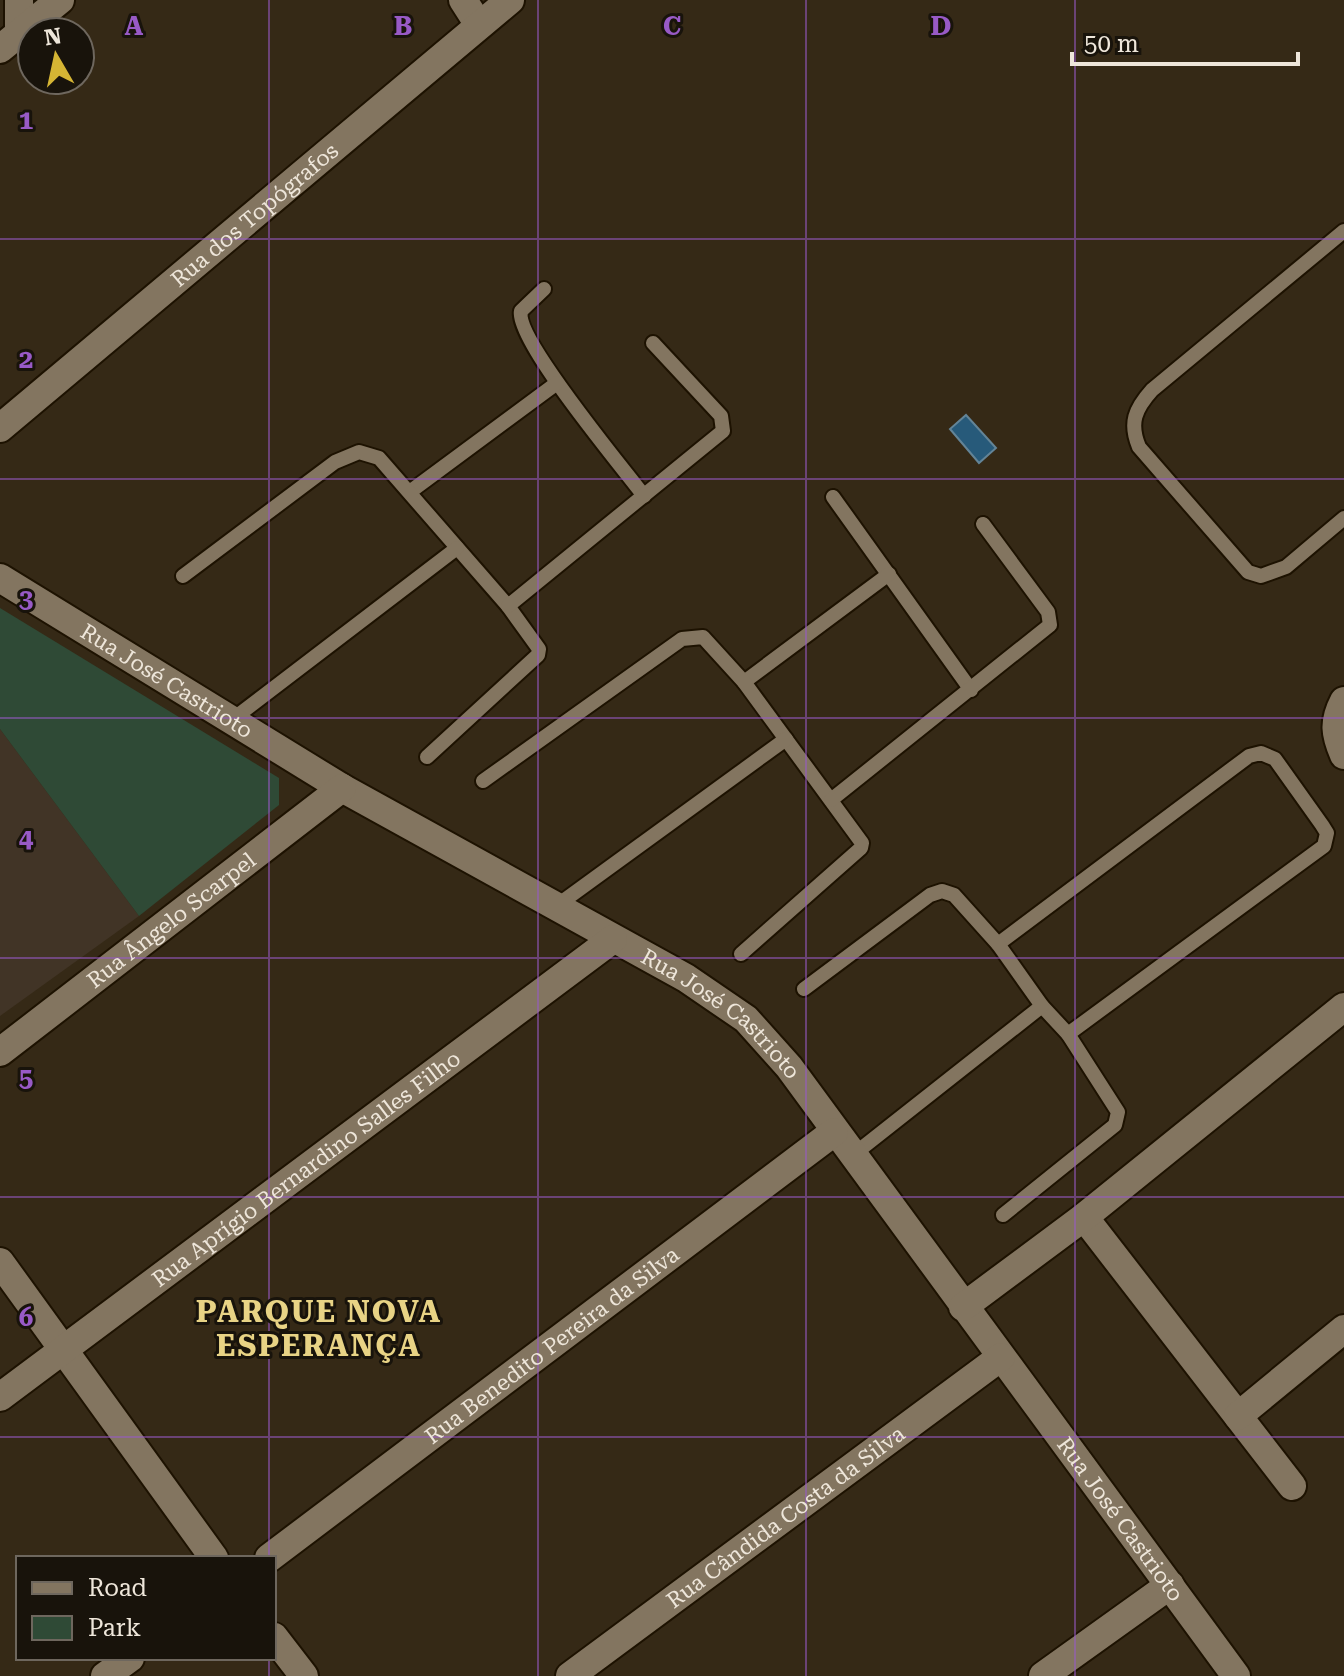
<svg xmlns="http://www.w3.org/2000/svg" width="1344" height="1676" viewBox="0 0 1344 1676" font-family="'Roboto Serif',serif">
<rect width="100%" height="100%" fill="#352916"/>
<path fill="#413426" d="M0,729L139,916L0,1016Z"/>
<path fill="#2f4a36" d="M0,608L279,778V805L139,916L0,729Z"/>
<path fill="#275a7a" stroke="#638497" stroke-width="2" d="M966,415L996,448L979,463L950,429Z"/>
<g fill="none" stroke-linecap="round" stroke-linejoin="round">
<defs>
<g id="lane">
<path d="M1344,231L1152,390C1135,409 1129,423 1139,447L1248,572L1261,576L1286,567L1344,518"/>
<path d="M544,289L521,311C514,338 623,468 644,496"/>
<path d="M411,491L557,383"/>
<path d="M833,497L971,690"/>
<path d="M183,576L335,462L359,452L379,458L508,606L539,649L538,655L427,757"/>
<path d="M508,606L723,431L721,416L653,343"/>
<path d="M744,682L889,574"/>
<path d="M233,719L457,548"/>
<path d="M483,781L682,639L703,637L744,682L862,843L861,848L741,954"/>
<path d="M831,800L1050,625L1048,612L983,524"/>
<path d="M555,907L786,739"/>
<path d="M998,944L1249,756L1261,753L1275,759L1322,825L1327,833L1324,846L1068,1034"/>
<path d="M804,989L930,895L942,891L954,895L998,944L1042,1006L1068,1034L1118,1112L1115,1125L1003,1215"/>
<path d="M853,1155L1042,1006"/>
</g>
<g id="street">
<path d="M19,0V35"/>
<path d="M463,0L479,25"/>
<path d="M0,49L60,0"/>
<path id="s1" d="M0,428L510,0"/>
<path id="s2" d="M0,578L342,788L686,978L746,1019L789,1067L1236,1676"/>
<path d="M1344,701C1333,722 1335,734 1344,755"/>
<path id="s3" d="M0,1052L342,788"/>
<path d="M1084,1217L1292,1486"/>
<path d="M0,1262L214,1558"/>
<path d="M963,1307L1084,1217L1344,1007"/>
<path id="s4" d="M0,1397L613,939"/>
<path d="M1238,1416L1344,1329"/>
<path id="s5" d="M269,1558L834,1132"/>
<path d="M274,1637L304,1676"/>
<path d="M105,1676L130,1658"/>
<path id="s6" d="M570,1676L1001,1357"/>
<path d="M1043,1676L1170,1585"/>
</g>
</defs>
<use href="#lane" stroke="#1d1201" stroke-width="18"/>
<use href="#street" stroke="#1d1201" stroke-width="32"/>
<use href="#lane" stroke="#837560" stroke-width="14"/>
<use href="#street" stroke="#837560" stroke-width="28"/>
</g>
<path fill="none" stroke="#985ac6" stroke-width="2" stroke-opacity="0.55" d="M269,0V1558M538,0V1676M806,0V1676M1075,0V1676M0,239H1344M0,479H1344M0,718H1344M0,958H1344M0,1197H1344M0,1437H1344M269,1658V1676"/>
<g text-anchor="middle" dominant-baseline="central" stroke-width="6" stroke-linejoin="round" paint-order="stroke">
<g font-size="22" fill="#eee6da" stroke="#18130b">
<text stroke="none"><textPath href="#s1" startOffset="332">Rua dos Topógrafos</textPath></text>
<text stroke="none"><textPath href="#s2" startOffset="196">Rua José Castrioto</textPath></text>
<text stroke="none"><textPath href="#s3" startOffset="216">Rua Ângelo Scarpel</textPath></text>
<text stroke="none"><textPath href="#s2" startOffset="844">Rua José Castrioto</textPath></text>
<text stroke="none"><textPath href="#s4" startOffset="382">Rua Aprígio Bernardino Salles Filho</textPath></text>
<text stroke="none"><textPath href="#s5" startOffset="354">Rua Benedito Pereira da Silva</textPath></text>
<text stroke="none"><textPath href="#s6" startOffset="268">Rua Cândida Costa da Silva</textPath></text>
<text stroke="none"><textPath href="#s2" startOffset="1492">Rua José Castrioto</textPath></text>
</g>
<g font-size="30" font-weight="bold" letter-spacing="2" fill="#e8d385" stroke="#18130b">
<text x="319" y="1311">PARQUE NOVA<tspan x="319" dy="34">ESPERANÇA</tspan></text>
</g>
</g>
<g font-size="26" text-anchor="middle" font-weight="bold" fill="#985ac6" stroke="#18130b" stroke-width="6" stroke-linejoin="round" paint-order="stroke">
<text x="134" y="35">A</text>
<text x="403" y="35">B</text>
<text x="672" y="35">C</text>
<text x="941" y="35">D</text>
<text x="26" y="129">1</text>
<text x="26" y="368">2</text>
<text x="26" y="608">3</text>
<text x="26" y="847">4</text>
<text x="26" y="1087">5</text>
<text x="26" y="1326">6</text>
</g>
<rect x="16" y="1556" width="260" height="104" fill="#18130b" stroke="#6e675e" stroke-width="2"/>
<rect x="32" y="1582" width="40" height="12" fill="#837560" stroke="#6e675e" stroke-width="2"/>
<text x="88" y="1596" font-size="24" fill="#eee6da">Road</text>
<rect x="32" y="1616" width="40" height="24" fill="#2f4a36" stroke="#6e675e" stroke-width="2"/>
<text x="88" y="1636" font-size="24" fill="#eee6da">Park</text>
<g transform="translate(56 56) rotate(351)"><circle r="38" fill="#18130b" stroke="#6e675e" stroke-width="2"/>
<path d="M0-6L14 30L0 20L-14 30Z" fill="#d5b534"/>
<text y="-12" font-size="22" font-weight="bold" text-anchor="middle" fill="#eee6da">N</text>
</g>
<path d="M1072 52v12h226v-12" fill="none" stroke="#eee6da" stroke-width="4"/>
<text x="1084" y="52" font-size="24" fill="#eee6da" stroke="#18130b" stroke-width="6" paint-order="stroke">50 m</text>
</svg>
